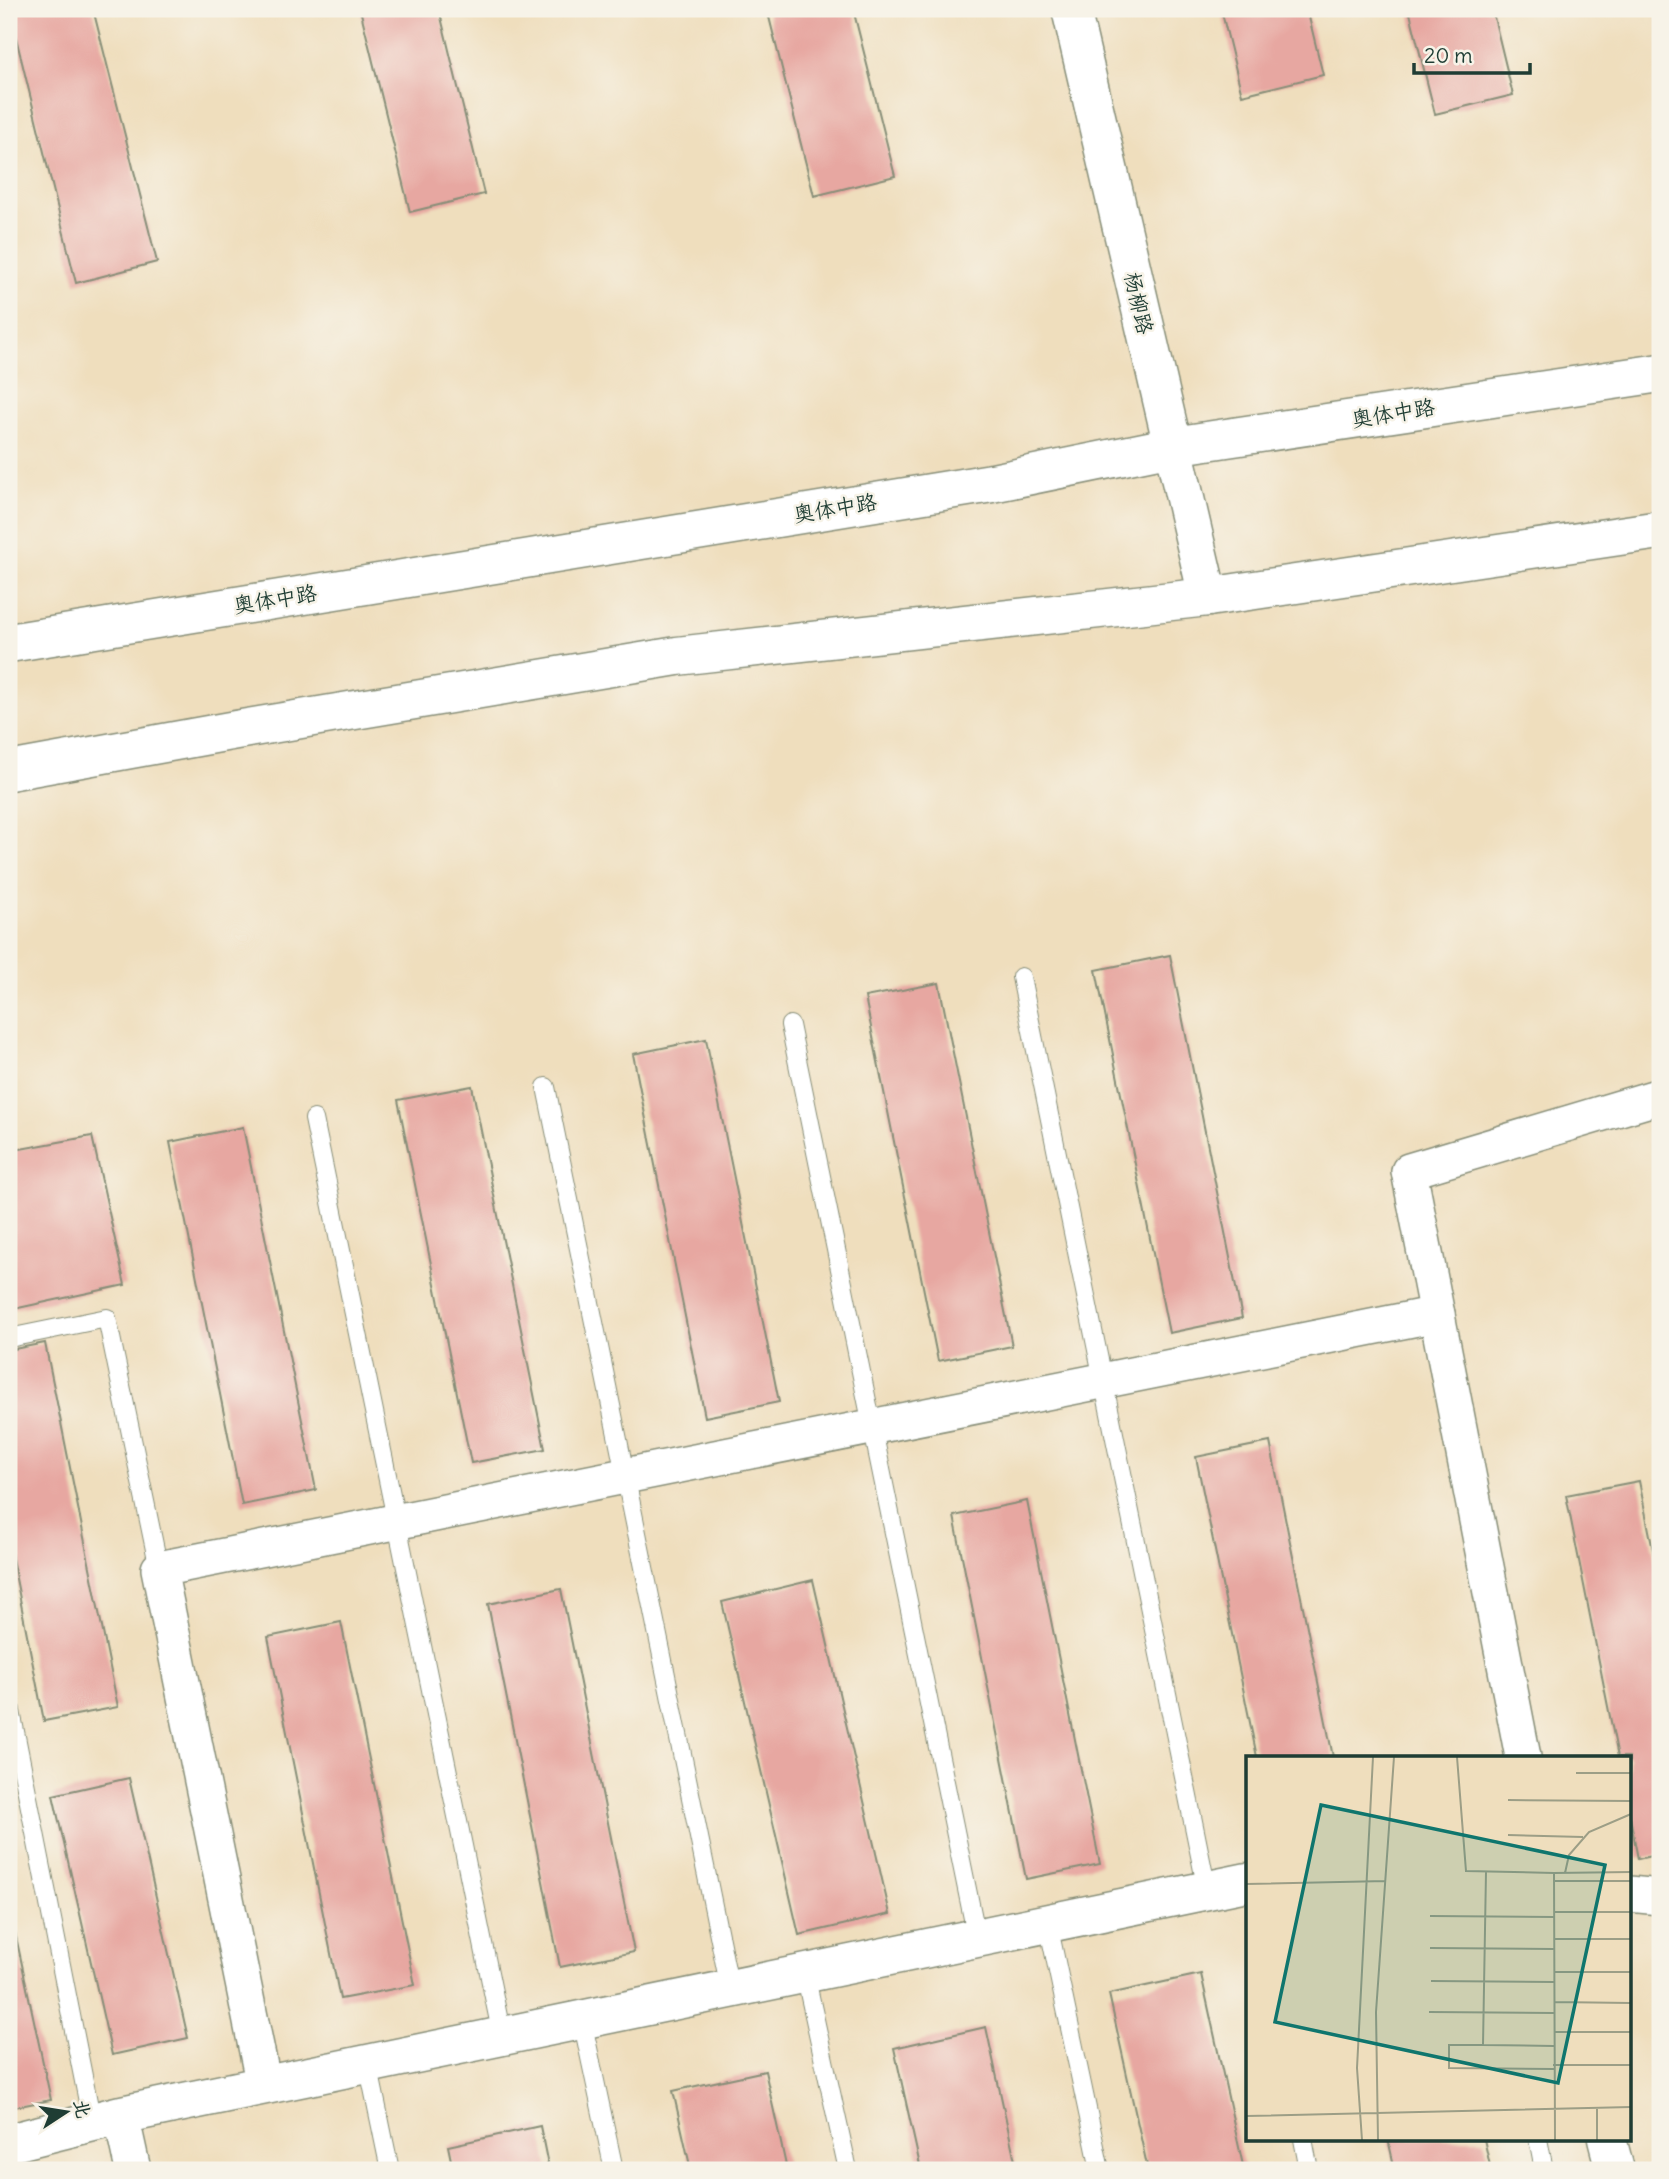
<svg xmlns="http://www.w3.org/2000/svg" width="1669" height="2179" viewBox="0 0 1669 2179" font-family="Delius,'LXGW WenKai TC',sans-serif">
<rect width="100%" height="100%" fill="#f7f3e8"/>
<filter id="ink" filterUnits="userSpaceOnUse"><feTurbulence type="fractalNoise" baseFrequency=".0143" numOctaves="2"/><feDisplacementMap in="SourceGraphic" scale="14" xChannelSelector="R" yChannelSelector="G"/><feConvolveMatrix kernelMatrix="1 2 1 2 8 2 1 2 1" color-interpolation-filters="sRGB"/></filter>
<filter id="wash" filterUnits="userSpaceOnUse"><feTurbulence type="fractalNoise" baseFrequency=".00686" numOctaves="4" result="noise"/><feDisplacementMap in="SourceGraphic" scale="28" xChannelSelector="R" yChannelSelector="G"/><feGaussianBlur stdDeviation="1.57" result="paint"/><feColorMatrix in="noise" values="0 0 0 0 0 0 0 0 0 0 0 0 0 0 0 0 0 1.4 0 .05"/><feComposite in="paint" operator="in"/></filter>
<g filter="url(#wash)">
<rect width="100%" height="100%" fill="#efdebd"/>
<g id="blocks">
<g fill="#e7a7a1">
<path d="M9,9H93L157,262L76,283Z"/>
<path d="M360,9H439L484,194L410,212Z"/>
<path d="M767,9H853L895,176L814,196Z"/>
<path d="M1221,9H1307L1323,75L1242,95Z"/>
<path d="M1409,9H1492L1513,95L1435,114Z"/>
<path d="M1170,955L1242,1318L1169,1333L1096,970Z"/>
<path d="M939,983L1012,1346L938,1361L865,997Z"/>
<path d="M706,1039L779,1402L705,1417L633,1054Z"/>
<path d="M472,1086L545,1449L471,1463L398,1100Z"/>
<path d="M243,1127L316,1490L242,1505L170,1142Z"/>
<path d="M92,1136L125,1285L9,1310V1151Z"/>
<path d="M45,1343L118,1707L44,1721L9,1543V1350Z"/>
<path d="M1270,1442L1333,1757H1257L1196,1457Z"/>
<path d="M1639,1481L1660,1585V1854L1638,1859L1629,1812V1757H1618L1566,1495Z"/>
<path d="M1027,1501L1100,1864L1026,1879L954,1516Z"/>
<path d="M813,1580L890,1914L799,1935L722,1602Z"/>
<path d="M561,1589L634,1952L560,1967L488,1604Z"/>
<path d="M341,1622L415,1985L340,1999L268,1637Z"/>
<path d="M129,1778L188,2038L112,2055L53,1795Z"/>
<path d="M9,1904L51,2100L9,2108Z"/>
<path d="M1201,1974L1244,2170H1148L1109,1994Z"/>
<path d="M986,2027L1017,2170H921L894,2048Z"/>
<path d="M765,2071L787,2170H691L673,2091Z"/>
<path d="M540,2126L549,2170H453L448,2146Z"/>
<path d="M1388,2139H1484L1491,2170H1395Z"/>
</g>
</g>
</g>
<g filter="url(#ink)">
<use href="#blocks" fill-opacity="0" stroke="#878e78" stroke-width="2"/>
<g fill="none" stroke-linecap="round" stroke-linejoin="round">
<defs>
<g id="lane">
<path d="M1021,977L1207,1890"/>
<path d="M790,1025L977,1938"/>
<path d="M546,1087L730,1989"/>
<path d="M314,1119L502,2036"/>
<path d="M9,1338L107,1318L159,1569"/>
<path d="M9,1701L92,2122"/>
<path d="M1048,1924L1100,2170"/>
<path d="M805,1974L848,2170"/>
<path d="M582,2020L614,2170"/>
<path d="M368,2064L390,2170"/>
<path d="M1303,2139L1309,2170"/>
<path d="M1538,2139L1544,2170"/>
</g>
<g id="street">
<path d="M1523,1757L1409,1171L1660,1096"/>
<path d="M1629,1894L1660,1897"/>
<path d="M264,2086L159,1569L1437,1314"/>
<path d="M121,2115L133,2170"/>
</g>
<g id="secondary">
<path d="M1071,9L1208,597"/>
<path d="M1607,2139L1615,2170"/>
<path d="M9,2143L121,2115L1247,1882"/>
</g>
<g id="primary">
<path d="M9,643L992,483L1173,446L1660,373"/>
<path d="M9,771L236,730L677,656L1208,597L1660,530"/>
</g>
</defs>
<use href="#lane" stroke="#878e78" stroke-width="20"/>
<use href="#street" stroke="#878e78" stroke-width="38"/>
<use href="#secondary" stroke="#878e78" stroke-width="41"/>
<use href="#primary" stroke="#878e78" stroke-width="41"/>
<use href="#lane" stroke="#fff" stroke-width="18"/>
<use href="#street" stroke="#fff" stroke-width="35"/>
<use href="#secondary" stroke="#fff" stroke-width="38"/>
<use href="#primary" stroke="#fff" stroke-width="38"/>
</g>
</g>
<g text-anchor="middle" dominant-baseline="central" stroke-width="5" stroke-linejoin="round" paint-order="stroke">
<g font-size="21" fill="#1f3d34" stroke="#f7f3e8">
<text transform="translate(1139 303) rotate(77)">杨柳路</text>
<text transform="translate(1393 413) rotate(-9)">奥体中路</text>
<text transform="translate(835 508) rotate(-9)">奥体中路</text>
<text transform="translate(275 599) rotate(-9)">奥体中路</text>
</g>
</g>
<g transform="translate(1246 1756)">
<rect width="385" height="385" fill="#efdebd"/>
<path fill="none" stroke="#9c9e86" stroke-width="2" d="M211,1L220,115L308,117M330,17H385M262,44L385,45M262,79L337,81M240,116L237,289L308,290M319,117L323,99L343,76L385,58M308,125H385M0,128L140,125M308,156H385M184,160L308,161M308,183H385M184,192L308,193M308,216H385M185,225L308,226M308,246L385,247M183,256L308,257M308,276H385M237,289H203V312L308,313M307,309H385M0,360L385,351M116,384L111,312L127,1M132,384L130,256L148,1M309,384L308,117L385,116M351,384V352"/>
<path fill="#0f766e" fill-opacity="0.15" stroke="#0f766e" stroke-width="3.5" d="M75,49L359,109L312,327L29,266Z"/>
<rect width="385" height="385" fill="none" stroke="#1f3d34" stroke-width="3.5"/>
</g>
<rect width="1669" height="2179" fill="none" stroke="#f7f3e8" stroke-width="35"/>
<g transform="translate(66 2112) rotate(78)" stroke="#f7f3e8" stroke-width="5" paint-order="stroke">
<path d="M0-5L12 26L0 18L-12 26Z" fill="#1f3d34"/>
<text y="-10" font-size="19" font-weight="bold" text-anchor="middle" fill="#1f3d34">北</text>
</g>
<path d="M1414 63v10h116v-10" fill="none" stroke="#1f3d34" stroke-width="3.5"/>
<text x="1424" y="63" font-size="21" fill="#1f3d34" stroke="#f7f3e8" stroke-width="5" paint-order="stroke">20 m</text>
</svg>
